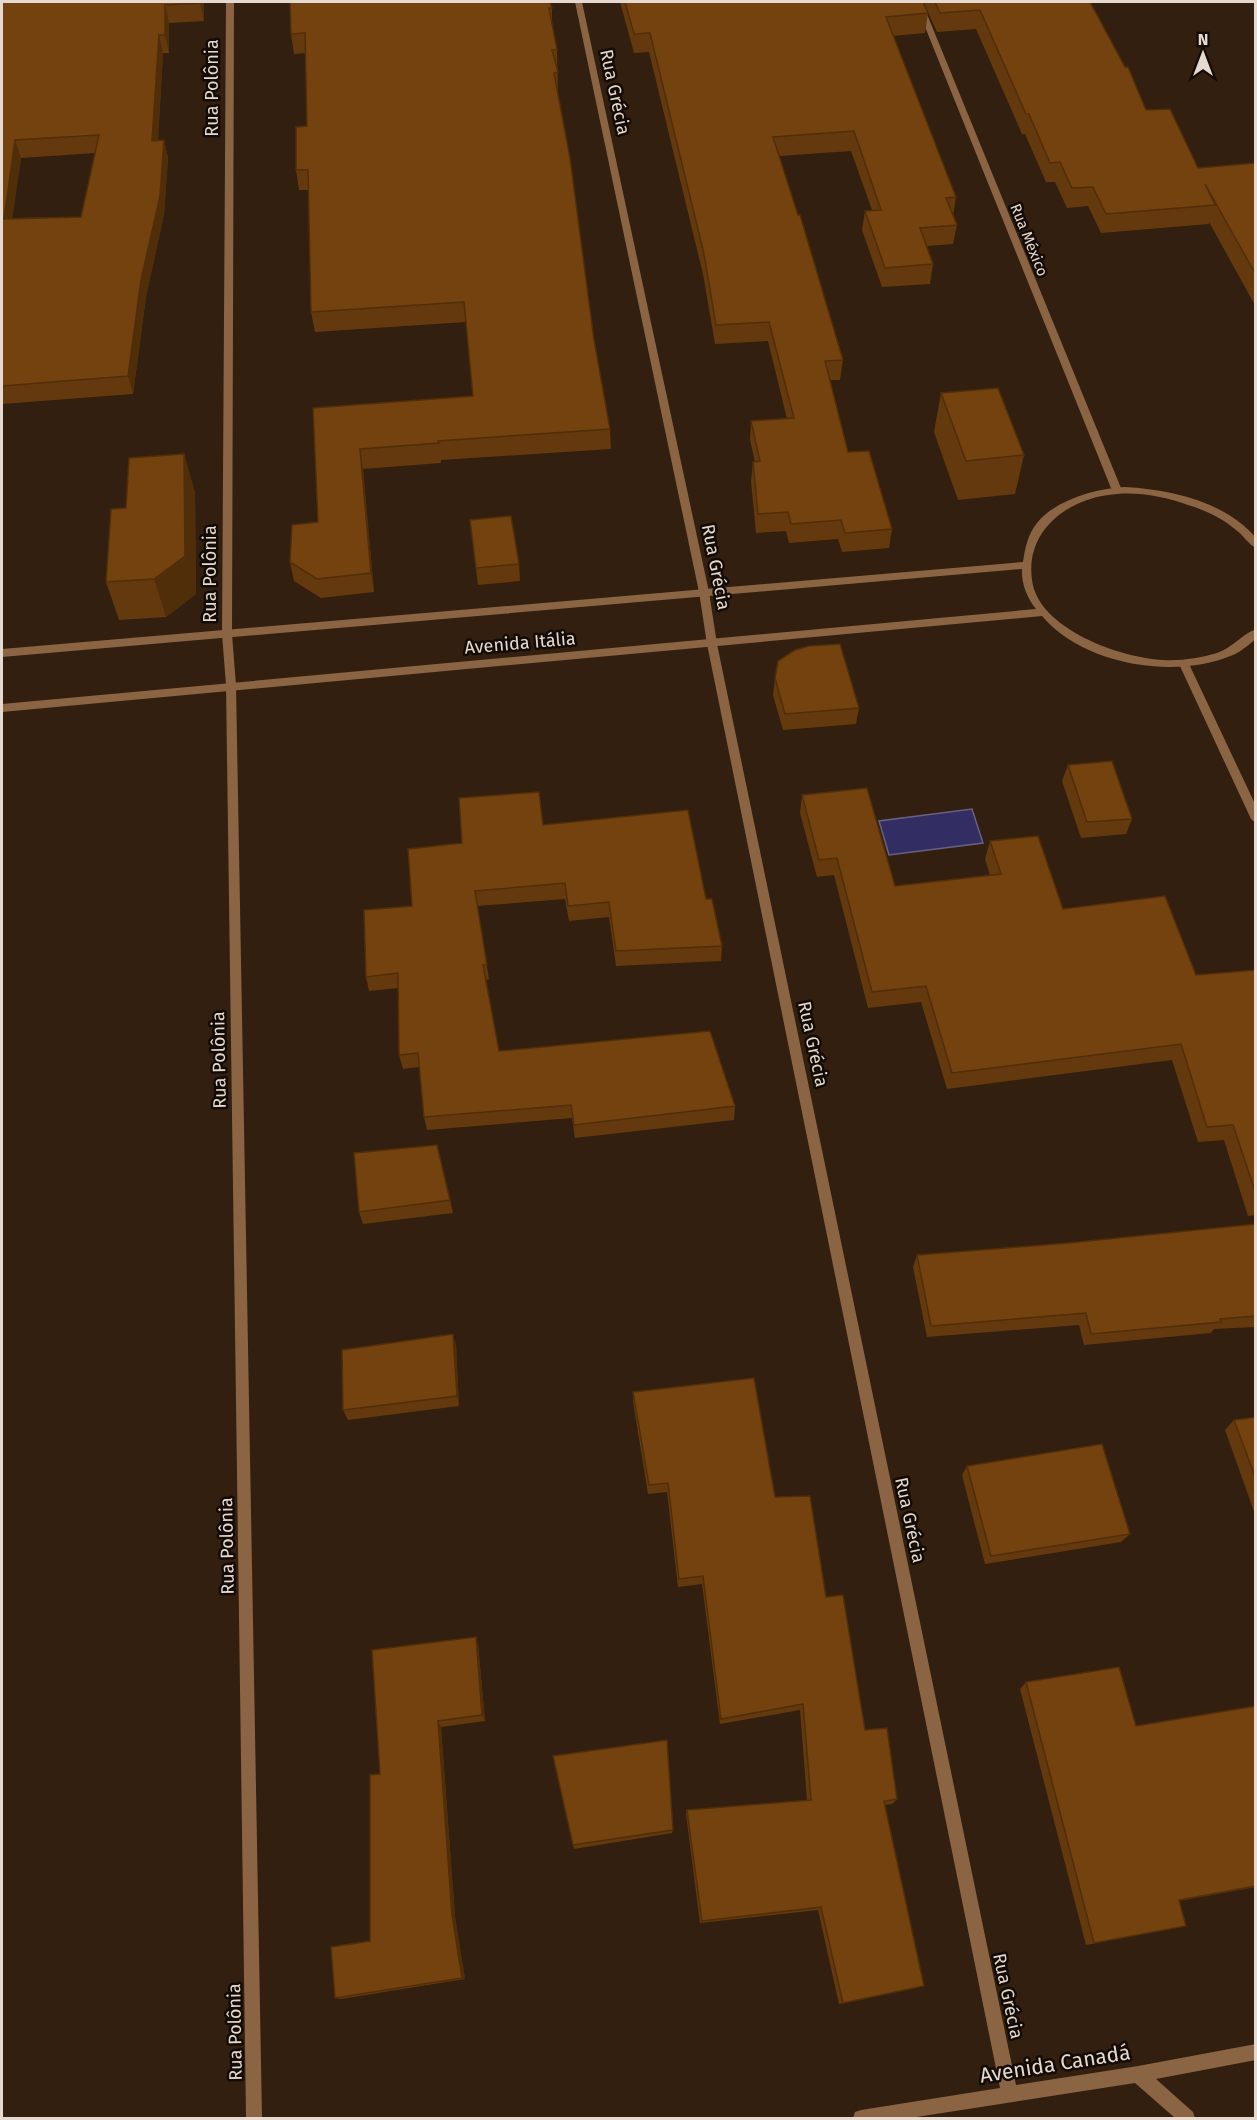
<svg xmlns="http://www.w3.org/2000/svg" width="1257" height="2120" viewBox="0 0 1257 2120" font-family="'Fira Sans',sans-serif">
<rect width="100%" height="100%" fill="#321f0f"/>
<path fill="#322d63" stroke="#686183" stroke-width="1.5" d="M972,809L983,843L889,855L879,821Z"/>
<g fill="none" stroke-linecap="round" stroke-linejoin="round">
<g fill="#8b6443" fill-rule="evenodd">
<path d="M226,2H234L232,634L236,685L262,2118H246L226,685L222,634Z"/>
<path d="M575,2H582L709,592L717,644L1016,2085L1138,2066L1256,2044V2060L1156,2079L1193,2112L1195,2118H1175L1135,2083L910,2118H853L855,2112L861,2110L1000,2088L707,644L699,592Z"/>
<path d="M915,2H922L1121,488L1119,490L1116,491L1111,488Z"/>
<path d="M1184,660L1189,664L1256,806V823L1251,819L1179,664Z"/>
</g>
<path fill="#8b6443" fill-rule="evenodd" d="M1125,487C1165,489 1212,499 1243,525C1247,529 1254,534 1256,539C1256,542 1256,545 1256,548C1248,544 1243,535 1236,530C1222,518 1205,510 1188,505C1166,497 1140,492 1117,494C1070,497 1025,529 1032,580C1038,629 1121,658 1163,660C1181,661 1200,658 1217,653C1232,648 1241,635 1256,629V639C1248,645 1242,651 1233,655C1175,680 1083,665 1042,616L2,712V704L1036,609C1027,598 1021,583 1022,569L2,657V649L1023,562C1025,548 1028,534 1037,523C1055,500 1097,488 1125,487Z"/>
</g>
<g fill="#64390d" fill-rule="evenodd">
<path d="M2,2H204V21L169,23V53H163L158,140H164L168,158L164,214L146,297L133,394L2,404ZM95,153L81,217L12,218L21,158Z"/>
<path d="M620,2H1090L1146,110L1198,168L1256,163V307L1209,222V224L1101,233L1088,206L1067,208L1055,182H1046L1025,134H1022L976,29L937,32L925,6L928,13L925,33L893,36L956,197L953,216L957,225L953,244L927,246L933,264L930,284L882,287L862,230L865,211L872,210L851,151L779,156L843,360L840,380H830L848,452L892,529L889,548L842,552L838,539L789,543L786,531L756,533L751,481L753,462H755L750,440L751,421L787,419L768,341L715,344L703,274L649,52L634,53Z"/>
<path d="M552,8V28L557,50L558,92L594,340L610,429L611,449L441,460V463L363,469L374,592L321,598L294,581L290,562L318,522L313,408L473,396L466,322L315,332L311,312L309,190H299L296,170L307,126L306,53L294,54L291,34Z"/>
<path d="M941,393L1024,455L1015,494L958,500L934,432Z"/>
<path d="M184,454L195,493L196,594L166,617L119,620L106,582L126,508Z"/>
<path d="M470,520L519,564L520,581L478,585Z"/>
<path d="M775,678L859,708L856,724L783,730L773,695Z"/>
<path d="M1068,765L1132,819L1126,834L1081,838L1062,781Z"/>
<path d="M802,795L895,886L990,875L985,859L990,841L1063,909L1196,975L1256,970V1215L1248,1216L1224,1140L1198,1142L1172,1060L947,1089L921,1002L868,1008L834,875L817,877L800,813Z"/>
<path d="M543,825L706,899L722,946L721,961L616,966L609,917L569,921L565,899L477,906L489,979L486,980L499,1051L735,1106L734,1120L575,1138L572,1118L427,1130L424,1117L419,1067L403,1069L399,1055L398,988L369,991L366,977L412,906L462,843Z"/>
<path d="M437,1145L453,1213L363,1224L359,1212Z"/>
<path d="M1256,1224V1327L1214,1329L1211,1333L1084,1345L1079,1325L927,1337L913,1267L917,1255L1068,1243Z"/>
<path d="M456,1345L459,1406L348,1420L343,1410Z"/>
<path d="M633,1392L775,1497L826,1597L865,1730L897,1799L892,1804L885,1805L924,1986L839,2004L818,1910L700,1923L686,1814L687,1810L807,1800L800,1710L720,1724L702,1584L678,1587L667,1492L648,1494L633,1402Z"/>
<path d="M1256,1417V1517L1225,1430L1234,1420Z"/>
<path d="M967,1466L1130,1534L1121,1542L985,1564L962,1475Z"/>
<path d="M478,1644L485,1721L441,1727L455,1917L465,1979L341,1999L335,1998L370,1941L380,1774Z"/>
<path d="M1026,1682L1136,1726L1256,1706V1887L1179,1901L1176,1928L1086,1945L1020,1689Z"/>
<path d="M553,1756L673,1830L672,1833L574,1849Z"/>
</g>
<g fill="#512e0a">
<path d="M200,2H204V21L200,3Z"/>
<path d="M165,5L169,23V53L165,35Z"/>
<path d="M159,35L163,53L157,159L152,141Z"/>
<path d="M15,140L21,158L10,236L4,219Z"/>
<path d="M164,140L168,158L164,214L146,297L133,394L128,376L141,280Z"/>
<path d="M360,449L363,469L374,592L371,573Z"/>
<path d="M184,454L195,493L196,594L166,617L154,579Z"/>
<path d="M453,1334L456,1345L459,1406L457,1396Z"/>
<path d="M476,1637L478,1644L485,1721L482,1715Z"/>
<path d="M438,1721L441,1727L455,1917L465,1979L462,1978L452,1915Z"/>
</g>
<g fill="#74420f" stroke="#512e0a" stroke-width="1.5" fill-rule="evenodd">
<path d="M2,2H200V3L165,5V35H159L152,141L164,140L160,196L141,280L128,376L2,386ZM99,135L81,217L4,219L15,140Z"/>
<path d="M290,2H550L552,8H549L557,50H552L558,72L554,73L570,158L594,340L610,429L438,441L439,443L360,449L371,573L317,579L290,562L292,525L318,522L313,408L473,396L464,302L311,312L308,170H296V127L307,126L305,33L291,34Z"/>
<path d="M625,2H923L928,13L886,17L956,197L946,198L957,225L920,228L933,264L885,268L865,211L881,210L854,131L773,137L798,215H800L843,360L825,361L848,452L869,451L892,529L845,533L841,520L791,524L788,512L758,514L753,462L760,461L751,421L794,418L769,322L716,325L704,254L650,33L634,34Z"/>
<path d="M935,2H1090L1125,67H1128L1146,110L1170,109L1198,168L1256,163V275L1205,184L1215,205L1106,214L1093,187L1072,188L1060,162L1050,163L1029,114H1026L980,10L940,13Z"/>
<path d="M998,388L1024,455L966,461L941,393Z"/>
<path d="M184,454L185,556L154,579L106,582L111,509L126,508L129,458Z"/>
<path d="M511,516L519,564L476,568L470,520Z"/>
<path d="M840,644L859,708L785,714L775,678L778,661L795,650L809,646Z"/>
<path d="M1112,761L1132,819L1087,822L1068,765Z"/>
<path d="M867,788L895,886L1001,874L990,841L1038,836L1063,909L1165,896L1196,975L1256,970V1194L1233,1125L1207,1127L1181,1044L952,1073L926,986L872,992L837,858L819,860L802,795Z"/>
<path d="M539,792L543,825L688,810L706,899H712L722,946L616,951L609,902L568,906L565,883L475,891L487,965H483L499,1051L710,1031L735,1106L574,1125L571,1105L424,1117L418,1053L399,1055L398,973L366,977L364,910L412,906L408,849L462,843L459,798Z"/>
<path d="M437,1145L450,1200L359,1212L354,1153Z"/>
<path d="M1256,1224V1316L1220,1319L1221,1322L1091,1334L1086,1313L931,1326L917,1255L1068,1243Z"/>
<path d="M453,1334L457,1396L343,1410L342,1350Z"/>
<path d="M754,1378L775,1497L810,1496L826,1597L843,1595L865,1730L887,1728L897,1799L884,1801L924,1986L843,2003L821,1907L702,1921L687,1810L811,1800L803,1704L721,1719L703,1576L679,1579L668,1483L649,1485L633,1392Z"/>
<path d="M1256,1417V1479L1234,1420Z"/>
<path d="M1102,1444L1130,1534L991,1556L967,1466Z"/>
<path d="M476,1637L482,1715L438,1721L452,1915L462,1978L335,1998L331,1947L370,1941V1775L380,1774L372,1650Z"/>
<path d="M1119,1667L1136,1726L1256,1706V1886L1179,1900L1186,1926L1094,1943L1026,1682Z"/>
<path d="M667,1740L673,1830L573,1845L553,1756Z"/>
</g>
<g text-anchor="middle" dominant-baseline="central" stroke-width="5" stroke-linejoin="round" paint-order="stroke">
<g font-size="15" fill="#e6d9cf" stroke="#130b05">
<text transform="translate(1029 240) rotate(68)">Rua México</text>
</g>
<g font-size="18" fill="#e6d9cf" stroke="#130b05">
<text transform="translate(212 88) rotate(-90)">Rua Polônia</text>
<text transform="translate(615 92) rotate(78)">Rua Grécia</text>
<text transform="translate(716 567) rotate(79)">Rua Grécia</text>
<text transform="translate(210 574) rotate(-90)">Rua Polônia</text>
<text transform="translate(520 643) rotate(-5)">Avenida Itália</text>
<text transform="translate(813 1044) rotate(78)">Rua Grécia</text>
<text transform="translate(219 1060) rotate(-91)">Rua Polônia</text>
<text transform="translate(910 1520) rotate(78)">Rua Grécia</text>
<text transform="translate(227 1546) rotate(-91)">Rua Polônia</text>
<text transform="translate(1008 1996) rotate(78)">Rua Grécia</text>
<text transform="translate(235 2032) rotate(-91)">Rua Polônia</text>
</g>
<g font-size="21" fill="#e6d9cf" stroke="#130b05">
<text transform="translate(1055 2064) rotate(-9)">Avenida Canadá</text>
</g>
</g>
<rect width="1257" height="2120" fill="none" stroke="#e6d9cf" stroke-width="6"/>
<g transform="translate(1203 54)" stroke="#130b05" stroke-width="4.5" paint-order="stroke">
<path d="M0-4.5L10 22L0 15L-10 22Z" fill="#e6d9cf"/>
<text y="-9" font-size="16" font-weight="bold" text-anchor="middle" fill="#e6d9cf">N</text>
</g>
</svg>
